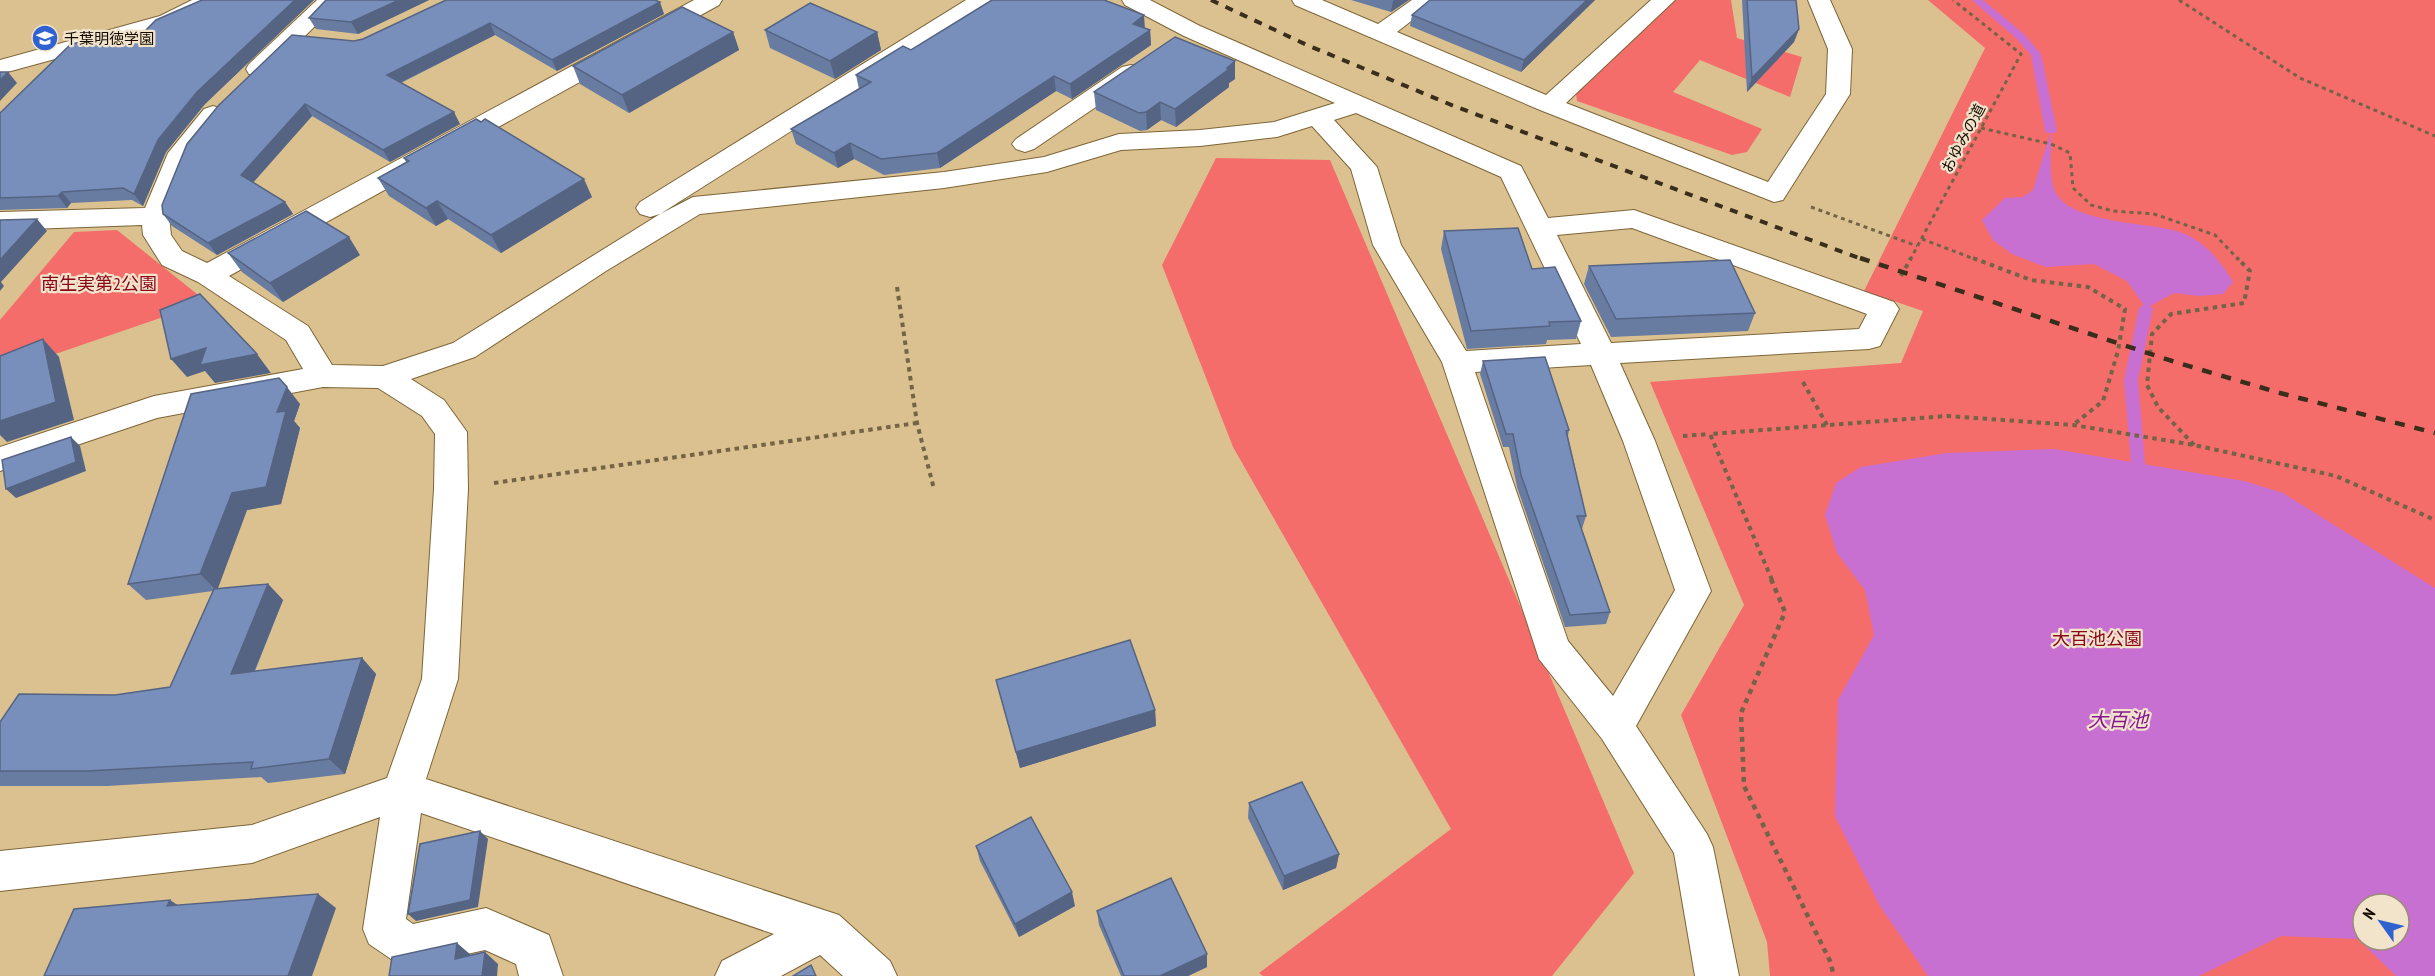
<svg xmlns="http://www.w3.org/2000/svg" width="2435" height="976" viewBox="0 0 2435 976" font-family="'PT Sans Narrow','Noto Sans JP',sans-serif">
<rect width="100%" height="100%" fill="#dbc190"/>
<g fill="#f46d6b" fill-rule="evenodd">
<path d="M1664,0H1731L1737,38L1802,57L1790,97L1700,60L1673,92L1762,129L1747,152L1732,155L1577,101L1575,85Z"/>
<path d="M1928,0H2435V976H1770L1767,942L1681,715L1744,605L1650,382L1901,363L1923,311L1864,291L1985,48ZM2363,904H2399V940H2363Z"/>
<path d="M1216,158L1330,160L1634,873L1552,976H1263L1259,973L1451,829L1233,447L1162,265Z"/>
<path d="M117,230L207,302L0,373V320L74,232Z"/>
</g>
<g fill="#c86fd2" fill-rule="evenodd">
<path d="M2051,131C2051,147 2049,169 2053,186C2064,227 2153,220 2185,234C2206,243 2222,263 2233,282L2223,294L2199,296L2174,293L2146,308L2127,281L2094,264L2046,267L2012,254L1993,240L1982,220L2005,198L2023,197L2033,190Z"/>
<path d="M2054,449L2244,481L2283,493L2435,588V976H2396L2358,939L2281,936L2199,976H1928L1880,906L1835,816L1838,700L1874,635L1865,590L1837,553L1825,515L1836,483L1861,467L1947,453ZM2363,904H2399V940H2363Z"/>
</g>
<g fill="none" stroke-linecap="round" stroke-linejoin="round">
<g fill="#c86fd2" fill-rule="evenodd">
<path d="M1972,0H1983L2024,34L2041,54L2057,131L2055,133H2047L2045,131L2031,55L2016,38Z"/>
<path d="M2146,303L2153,308L2138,380L2145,464L2138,470L2131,464L2124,380L2139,308Z"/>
</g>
<defs>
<g id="minor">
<path d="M192,0H221L218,5L176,26L0,74V60L160,16Z"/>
<path d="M317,0H341L267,74L258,76L249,74L246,69L249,64Z"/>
<path d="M694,0H722L719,5L229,276L308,326L332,365L383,366L453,343L660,214L650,217L640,214L636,208L640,202L966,0H993L990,5L660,214L693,197L944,172L1044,157L1119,134L1200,130L1274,122L1335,103L1184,36L1125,5L1122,0H1150L1200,26L1521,166L1548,218L1634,210L1894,302L1899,309L1880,346L1869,349L1620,363L1655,441L1711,591L1636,726L1707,834L1713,847L1739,976H1695L1674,853L1602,739L1539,659L1442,362L1373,245L1351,169L1312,126L1277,137L1200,146L1121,150L1047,172L944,188L700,214L606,271L475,357L411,379L444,400L467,432L468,489L458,679L426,779L839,915L890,961L897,976H843L820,955L781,976H715L722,961L774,934L421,813L406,919L413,924L486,908L549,935L563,976H519L516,964L485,950L409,967L394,961L369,944L363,929L380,817L252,863L0,891V851L252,825L387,778L422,679L434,489L435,434L422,416L378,388L323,387L157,418L0,471V447L154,396L303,369L286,340L198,282L162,265L143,235L142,225L0,230V212L145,208L168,153L204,109L213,106L222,109L226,114L193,155L169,216L171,235L182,251L207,263ZM1356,113L1501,177L1581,344L1466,351L1401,245L1377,167L1334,120ZM1632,228L1867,314L1859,329L1611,343L1557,235ZM1591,365L1623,441L1675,590L1613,696L1568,641L1475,372Z"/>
<path d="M1292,0H1322L1378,24L1412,0H1438L1397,32L1546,95L1651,0H1675L1566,103L1768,182L1826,94L1828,49L1808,0H1830L1852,49L1850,94L1783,200L1774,202L1540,110L1295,5Z"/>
<path d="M1131,65L1140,67L1143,72L1140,77L1034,149L1025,152L1016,149L1012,144L1016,139L1122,67Z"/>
</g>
</defs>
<use href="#minor" stroke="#7d6537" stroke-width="2"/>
<g stroke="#746345" stroke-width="3" stroke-dasharray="4 4" stroke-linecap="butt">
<path d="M2179,0L2300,78L2435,136"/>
<path d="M1981,128L2051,144L2070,153L2073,188L2091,205L2113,211L2154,214L2215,235L2239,260"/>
<path d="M1811,207L1917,246"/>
<path d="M1922,239L1977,260"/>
<path d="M1910,260L2021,54L1953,0"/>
</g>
<g stroke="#746345" stroke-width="4" stroke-dasharray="4.5 4.5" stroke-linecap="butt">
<path d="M1973,258L2031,280L2088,287L2125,309L2118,351L2103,401L2073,425"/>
<path d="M1901,276L1911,258"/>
<path d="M897,287L917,423L934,489"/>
<path d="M1803,382L1827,425"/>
<path d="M1683,436L1710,434"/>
<path d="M2194,445L2158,407L2147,385L2152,334L2171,314L2244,303L2250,271L2237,258"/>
<path d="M494,483L917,423"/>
<path d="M1772,580L1710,434L1947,416L2073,425L2194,445L2336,476L2435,520"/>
</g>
<path stroke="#746345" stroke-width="4.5" stroke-dasharray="5 5" stroke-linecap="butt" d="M1771,579L1785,612L1741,713L1744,786L1830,961L1834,976"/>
<use href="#minor" fill="#fff" fill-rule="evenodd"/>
<path stroke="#392d1b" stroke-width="4" stroke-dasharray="8 8" stroke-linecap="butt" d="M1211,0L1307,45L1454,106L1864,260"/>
<path stroke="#392d1b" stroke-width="4.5" stroke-dasharray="10 10" stroke-linecap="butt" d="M1860,258L2175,362L2280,393L2435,433"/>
</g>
<g fill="#687ba1">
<path d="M202,0H314L205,104L166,152L143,206L132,200L71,203L67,208L0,210V113L137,39Z"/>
<path d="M326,0H429L358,34L316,29L309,18Z"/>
<path d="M1351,0H1409L1391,12Z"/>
<path d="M1430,0H1595L1521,72L1410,26L1412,15Z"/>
<path d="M1742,0H1796L1799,29L1794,42L1747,92Z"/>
<path d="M657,1L664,14L557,71L495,35L401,83L460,124L390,162L312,116L253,183L285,202L293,214L217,255L172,226L163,214L354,41L363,39Z"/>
<path d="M1145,28L1150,30L1151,45L1072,99L1056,91L940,168L884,175L854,159L838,168L796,144L791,129L859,89L856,75L911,50Z"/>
<path d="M765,30L877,32L881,50L835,79L770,48Z"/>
<path d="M733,32L739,50L629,113L580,84L573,66Z"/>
<path d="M1235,79L1229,83V87L1176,127L1161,120L1147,130L1140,131L1096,110L1094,92Z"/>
<path d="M404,158L592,197L501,253L448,219L436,226L389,196L378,178L406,162Z"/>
<path d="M1444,231L1532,269L1581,321L1576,339L1547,340L1546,344L1467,349L1441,249Z"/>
<path d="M228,253L360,255L283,302L242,272Z"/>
<path d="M1589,266L1755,313L1748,331L1611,337L1584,284Z"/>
<path d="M1483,361L1569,430L1568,436L1586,516L1582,529L1610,612L1606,624L1565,627L1517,487L1509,447H1503L1480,374Z"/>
<path d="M300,404L294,421L300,428L281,504L247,510L217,589L268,584L283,600L255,671L362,658L376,674L345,774L268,783L261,777L107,786H0V722L115,695L170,687L213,591L146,600L128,584Z"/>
<path d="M996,680L1155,710L1156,726L1020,768Z"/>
<path d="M1249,803L1339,854L1336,868L1283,890L1248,818Z"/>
<path d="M976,846L1075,906L1019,937L980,861Z"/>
<path d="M1097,911L1207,967L1188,976H1121L1099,925Z"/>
</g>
<g fill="#556483">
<path d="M295,0H314L205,104L166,152L143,206L134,194L158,140L197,92Z"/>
<path d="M399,0H429L358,34L351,22Z"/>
<path d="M1394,0H1409L1391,12L1393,1Z"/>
<path d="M1587,0H1595L1521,72L1524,60Z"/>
<path d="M660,2L664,14L557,71L552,60Z"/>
<path d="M1144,15L1145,30L1133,24Z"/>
<path d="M490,23L495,35L393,86L387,75Z"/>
<path d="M1799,29L1794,42L1747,92L1752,78Z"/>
<path d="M1150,30L1151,45L1072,99L1070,84Z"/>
<path d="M733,32L739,50L629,113L622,95Z"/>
<path d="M877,32L881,50L835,79L830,61Z"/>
<path d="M1235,61V79L1229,83V87L1176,127L1175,109Z"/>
<path d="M8,72L17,83L0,101V80Z"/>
<path d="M1054,76L1056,91L940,168L937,153Z"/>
<path d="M1160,102L1161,120L1147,130L1146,112Z"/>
<path d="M305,104L312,116L249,187L241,175Z"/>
<path d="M454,112L460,124L390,162L383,150Z"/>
<path d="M850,143L854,159L838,168L834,153Z"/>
<path d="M584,179L592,197L501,253L491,235Z"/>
<path d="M62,192L71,203L67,208L58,196Z"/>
<path d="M437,201L448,219L436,226L426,208Z"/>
<path d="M285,202L293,214L217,255L208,243Z"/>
<path d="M37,219L47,231L1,282L4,286L0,291V260Z"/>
<path d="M349,237L360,255L283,302L270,283Z"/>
<path d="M43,339L59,357L74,420L7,442L0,435V421Z"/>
<path d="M206,348L257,354L271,373L215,383L205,371L187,377L171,359Z"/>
<path d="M287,387L300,404L294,421L300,428L281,504L247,510L217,591L200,574L232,493L277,412Z"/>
<path d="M71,437L80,446L86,471L16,498L6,489Z"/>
<path d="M268,584L283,600L247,689L231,674Z"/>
<path d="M362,658L376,674L345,774L329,759Z"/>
<path d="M1155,710L1156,726L1020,768L1016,752Z"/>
<path d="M480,831L488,839L478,907L416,921L408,914Z"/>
<path d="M1339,854L1336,868L1283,890L1284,876Z"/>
<path d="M1072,892L1075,906L1019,937L1015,924Z"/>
<path d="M318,894L336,908L312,976H288Z"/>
<path d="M170,900L191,914L167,906Z"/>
<path d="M457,943L471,955L455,959Z"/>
<path d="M485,952L498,964L497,976H482Z"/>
<path d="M1207,954V967L1188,976H1160Z"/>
</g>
<g fill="#798fbb" stroke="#556483" stroke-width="1.5">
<path d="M202,0H295L197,92L158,140L134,194L123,188L62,192L58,196L0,198V113L70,45L85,40L137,39L156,20Z"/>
<path d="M326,0H399L351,22L309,18Z"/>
<path d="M446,0H655L660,2L552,60L490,23L387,75L454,112L383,150L305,104L241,175L285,202L208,243L163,214L162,205L187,144L219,105L292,35L354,41L363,39Z"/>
<path d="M992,0H1104L1144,15L1133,24L1150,30L1070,84L1054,76L937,153L881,159L850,143L834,153L791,129L871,82L856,75L903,46L911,50Z"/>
<path d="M1430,0H1587L1524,60L1412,15Z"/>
<path d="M1747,0H1796L1799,29L1752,78Z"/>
<path d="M810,3L877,32L830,61L765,30Z"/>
<path d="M682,7L733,32L622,95L573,66Z"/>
<path d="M1175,37L1235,61L1227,68L1229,69L1175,109L1160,102L1146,112L1139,113L1094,92Z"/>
<path d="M0,72H8L0,80Z"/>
<path d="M476,119L481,122L485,119L584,179L491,235L437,201L426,208L378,178L409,161L404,158Z"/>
<path d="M306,211L349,237L270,283L228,253Z"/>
<path d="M37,219L0,260V220Z"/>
<path d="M1518,228L1532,269L1555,267L1581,321L1549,322L1550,326L1471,331L1444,231Z"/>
<path d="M1730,260L1755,313L1616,319L1589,266Z"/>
<path d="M200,294L257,354L200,365L206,348L171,359L160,310Z"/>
<path d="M43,339L56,402L0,421V356Z"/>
<path d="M1545,357L1569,430L1566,431L1586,516H1577L1610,612L1570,615L1521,475L1513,434H1506L1483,361Z"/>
<path d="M279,378L287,387L277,412L286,411L266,487L232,493L200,574L128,584L191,394Z"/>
<path d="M71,437L76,462L6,489L2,460Z"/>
<path d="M268,584L231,674L362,658L329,759L251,769L253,762L87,771H0V722L19,694L115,695L170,687L214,589Z"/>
<path d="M1130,640L1155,710L1016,752L996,680Z"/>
<path d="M1302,782L1339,854L1284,876L1249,803Z"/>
<path d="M1031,817L1072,892L1015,924L976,846Z"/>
<path d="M480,831L470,900L408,914L420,844Z"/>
<path d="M1171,878L1207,954L1160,976H1124L1097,911Z"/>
<path d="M318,894L288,976H44L74,909L170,900L167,906Z"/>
<path d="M457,943L455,959L485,952L482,976H389L392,957Z"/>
<path d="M811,965L816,976H793Z"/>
</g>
<defs>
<symbol id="school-disc" viewBox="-11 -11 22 22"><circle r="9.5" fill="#2f61d0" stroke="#f1e4cb"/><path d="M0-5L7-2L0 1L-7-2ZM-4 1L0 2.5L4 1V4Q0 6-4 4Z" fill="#fff"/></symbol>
</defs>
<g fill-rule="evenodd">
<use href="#school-disc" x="30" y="23" width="30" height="30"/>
</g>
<g text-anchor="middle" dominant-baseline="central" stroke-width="4.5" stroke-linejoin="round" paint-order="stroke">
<g font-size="15" fill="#140b00" stroke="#f1e4cb" text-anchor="start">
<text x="64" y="38">千葉明徳学園</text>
</g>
<g font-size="15" fill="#140b00" stroke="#f1e4cb">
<text transform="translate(1963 138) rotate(-62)">おゆみの道</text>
</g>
<g font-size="18" fill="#8a041a" stroke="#f1e4cb">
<text x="99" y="283">南生実第2公園</text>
<text x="2097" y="638">大百池公園</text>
</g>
<g font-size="20" font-style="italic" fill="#871694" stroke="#f1e4cb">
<text x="2118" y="720">大百池</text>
</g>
</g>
<g transform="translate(2381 922) rotate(304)"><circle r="28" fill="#f1e4cb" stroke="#998d7a" stroke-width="1.5"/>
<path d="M0-4.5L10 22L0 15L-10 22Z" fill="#2f61d0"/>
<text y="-9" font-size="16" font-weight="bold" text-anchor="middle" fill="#140b00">N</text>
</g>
</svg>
